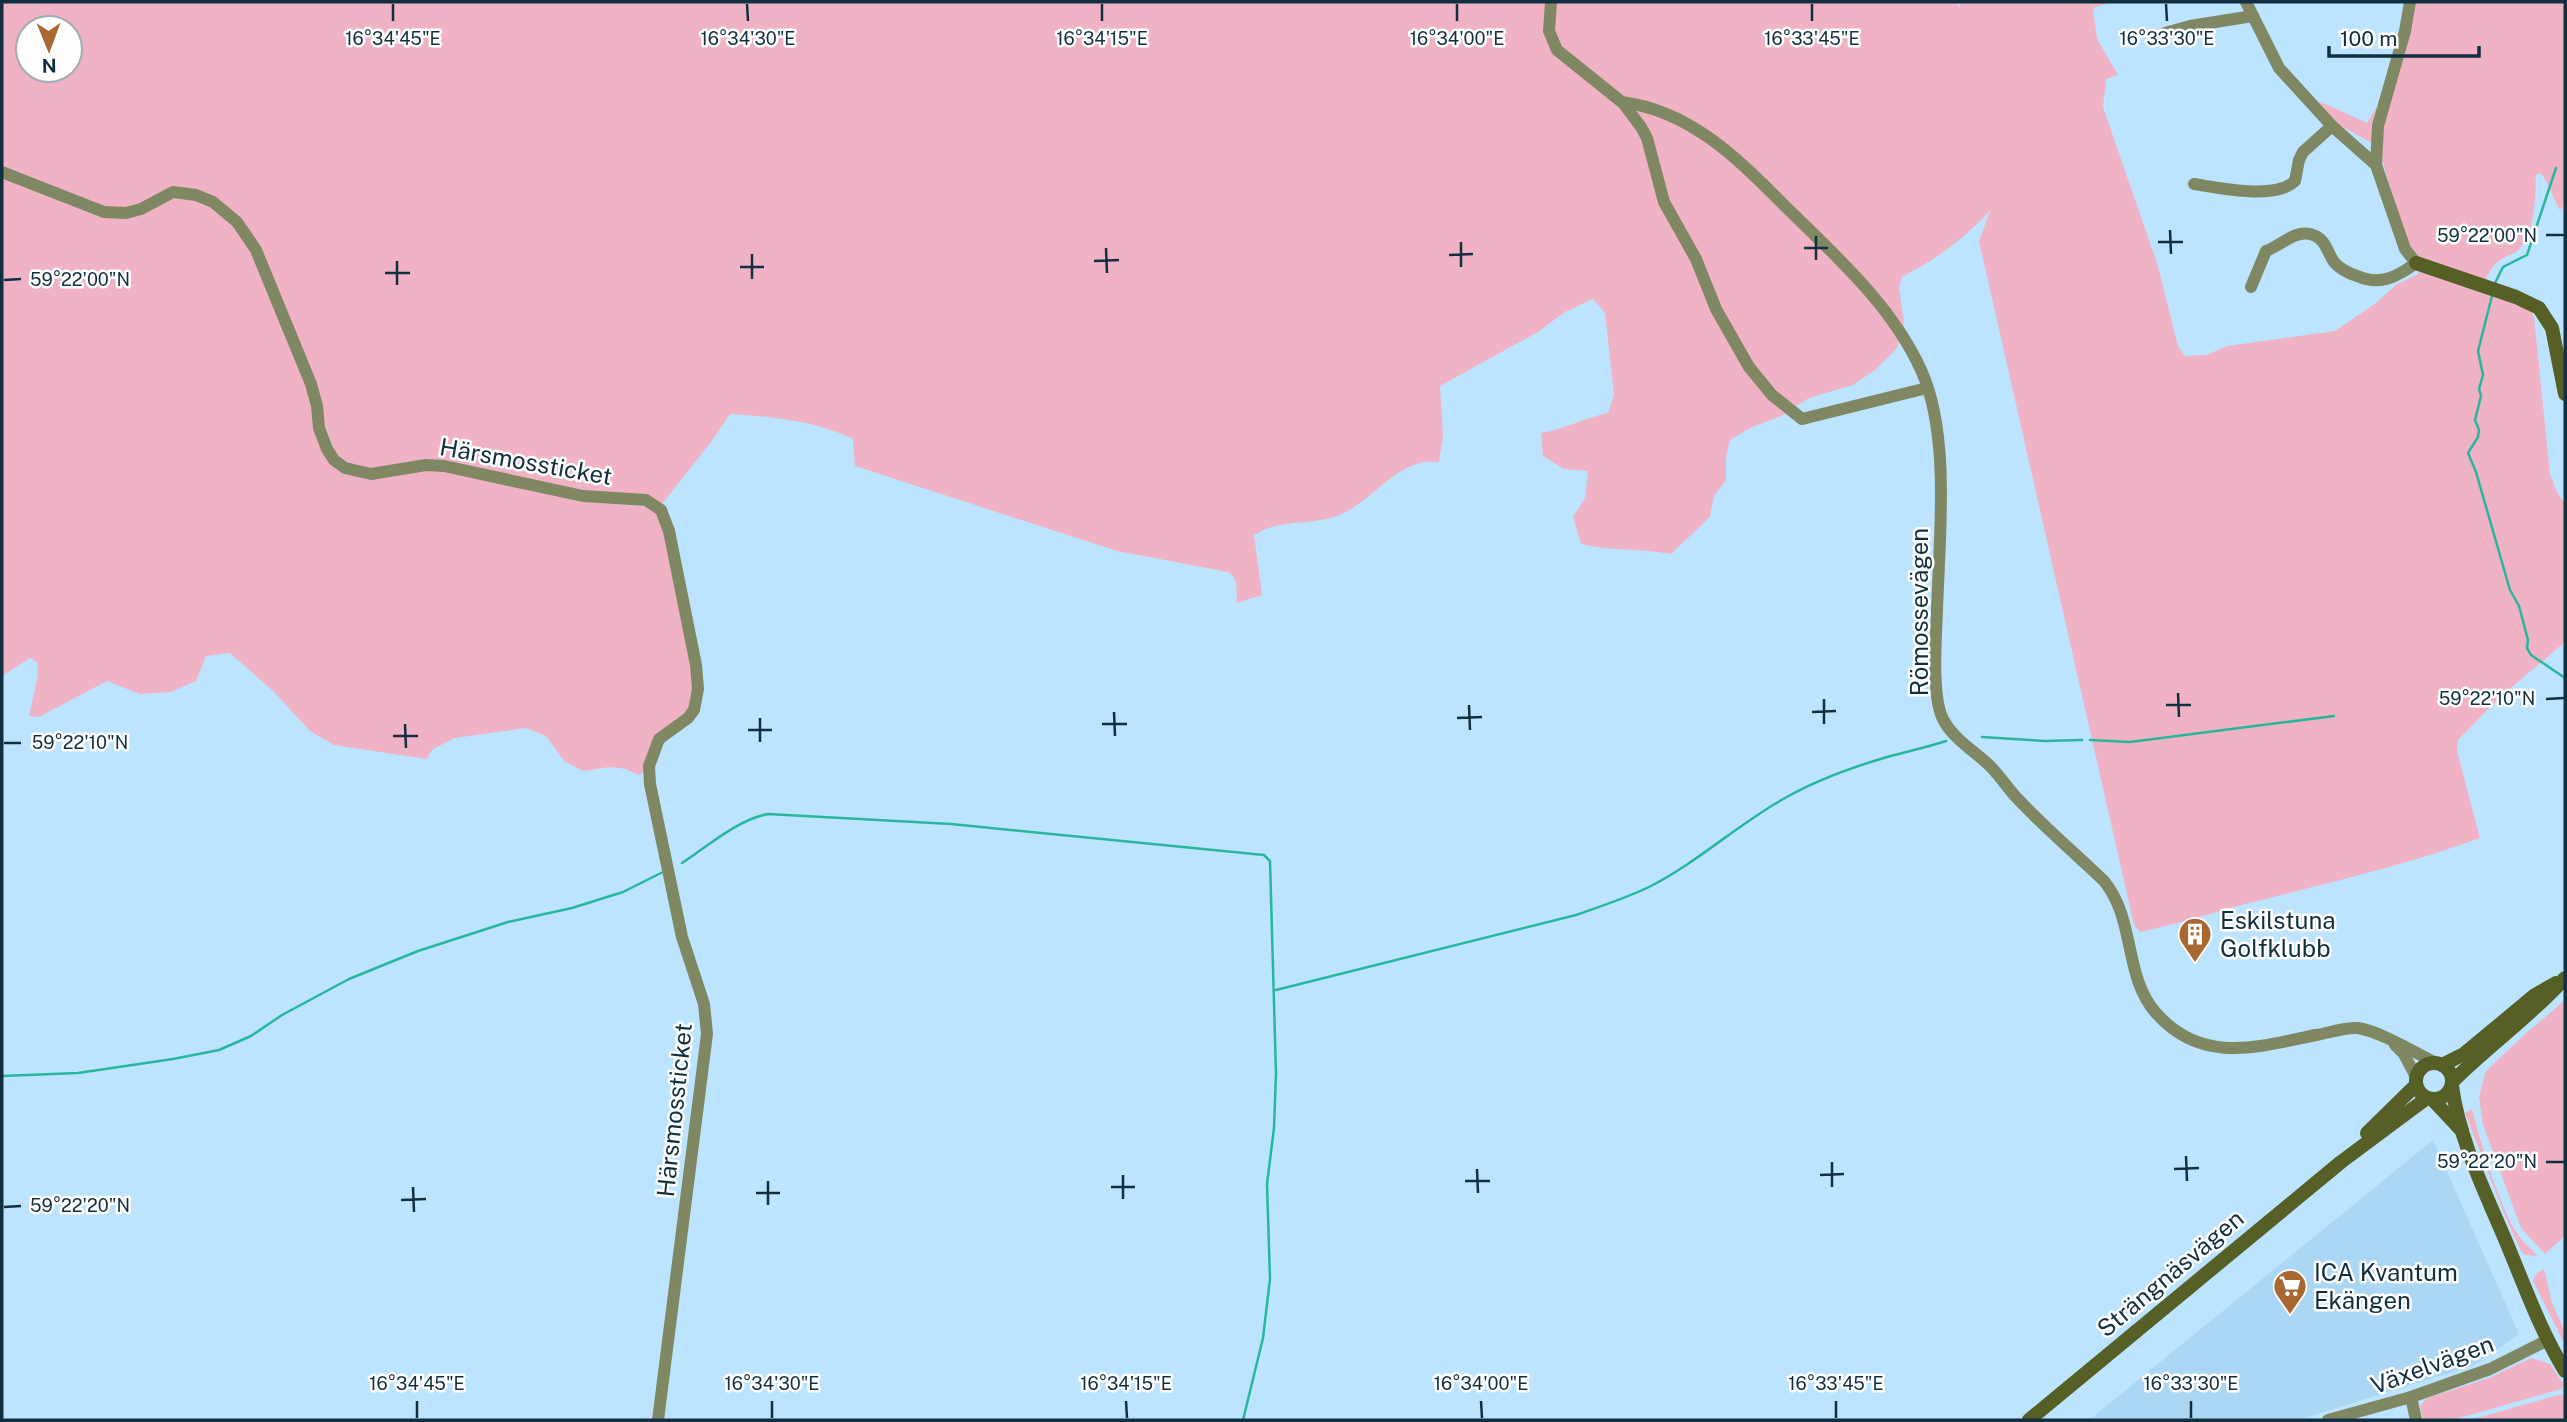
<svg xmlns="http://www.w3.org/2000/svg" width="2567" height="1422" viewBox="0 0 2567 1422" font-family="'Public Sans',sans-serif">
<rect width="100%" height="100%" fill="#bce4ff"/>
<path fill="#abd7f5" d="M2433,1140L2519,1334L2475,1365L2298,1420H2089Z"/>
<g fill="#f0b3c6" fill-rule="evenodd">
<path d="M2,2H1955L1961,9L1958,2H2112L2093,8L2097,39L2118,75L2106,79L2103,107L2158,266L2178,346L2185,356L2206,355L2228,346L2335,331L2376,303L2397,284L2417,275L2421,270L2419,257L2408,245L2379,151L2370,142L2332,121L2313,101L2328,105L2367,123L2379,103L2407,2H2565V204L2560,210C2552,198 2550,183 2540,173L2536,175C2535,199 2536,229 2519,249C2516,253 2509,255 2505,257C2491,265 2485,276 2483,293L2531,310L2534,317L2550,474L2557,492L2565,504V642L2500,697L2458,740L2457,751L2480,838C2404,866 2327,883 2249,903C2212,913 2177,924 2140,932L2134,925L1979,241L1990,211C1961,241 1938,258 1902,277L1899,287L1904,323L1897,348L1875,370L1853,385L1809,398L1781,416L1750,428L1730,440L1726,458V480L1714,496L1710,517L1671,554C1641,548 1610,551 1581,544L1573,517L1585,498L1588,471L1564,469L1543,456L1541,433C1566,429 1583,418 1608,413L1614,395L1605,313L1593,299L1565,312L1538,332L1440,386L1443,436L1439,462C1432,462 1423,461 1417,464C1390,472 1370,500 1344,513C1316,527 1282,517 1254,535L1262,595L1237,603C1236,592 1239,578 1228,572L1117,551L855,466L853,439C814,420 772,417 730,414L711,442L662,504L654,499L586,493L438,460L360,470L336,455L252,234L197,192L113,210L2,168ZM28,28H70V70H28Z"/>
<path d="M2,175L112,215L168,199L195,197L239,225L289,331L318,426L343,469L437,467L587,502L652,507L661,514L694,665L695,703L670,728L647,772L638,775L626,769L610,767L583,771L564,761L546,736L526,728L455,738L433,749L426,759L334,745L310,731L273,691L230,653L206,656L196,681L171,692L140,694L107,681L39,717L29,716L38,675L37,662L30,658L2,676Z"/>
<path d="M2565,1000V1236L2545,1254L2521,1228L2483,1125L2479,1097L2485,1073L2489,1068L2524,1035Z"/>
<path d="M2472,1109C2482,1147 2498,1203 2518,1235C2523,1243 2532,1248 2537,1256L2525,1255L2521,1251L2505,1216L2465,1113Z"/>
<path d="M2544,1269L2552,1303L2565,1332V1345L2533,1281L2537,1273Z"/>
<path d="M2531,1358L2550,1364L2564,1385L2561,1389L2452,1420H2423L2420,1406L2427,1398L2489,1378Z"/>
<path d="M2558,1395H2565V1420H2470Z"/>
</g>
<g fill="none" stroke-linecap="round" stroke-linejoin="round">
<g stroke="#29b69f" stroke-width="2.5">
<path d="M2495,283L2503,267L2527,255L2556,168"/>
<path d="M2492,296L2478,351L2483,375L2479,389L2481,396L2475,420L2479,430L2478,437L2468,453L2476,472L2510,590L2519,606L2528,640L2527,648L2531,655L2565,678"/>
<path d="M1982,737L2045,741L2082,740"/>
<path d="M2090,740L2130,742L2334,716"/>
<path d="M682,863C708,846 737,820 768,814L951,824L1264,855L1270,861L1276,1074L1274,1128L1267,1184L1270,1279L1263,1338L1243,1420"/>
<path d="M1276,990L1576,915C1601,906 1627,898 1651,886C1698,862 1738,824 1785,798C1815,781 1850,768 1884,758C1904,752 1925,748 1946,741"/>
<path d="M2,1076L78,1073L173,1059L219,1050L251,1036L282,1015L349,979L418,951L508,922L572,908L623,892L663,872"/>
</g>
<g stroke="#808863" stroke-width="12">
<path d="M1551,2L1549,31L1557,50L1623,103L1641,127L1647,138L1664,202L1696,259L1716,309L1749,367L1772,395L1802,419L1927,388"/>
<path d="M2246,2L2279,68L2332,126L2376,165"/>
<path d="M2165,33L2190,26L2253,16"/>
<path d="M1622,102C1692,111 1740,161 1787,208C1837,257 1892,306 1921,370C1951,435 1939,540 1937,611C1936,637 1931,699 1944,721C1954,739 1974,751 1989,765C1999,775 2007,787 2016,797C2044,827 2075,853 2104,881C2136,920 2123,975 2156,1013C2202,1065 2258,1047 2316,1035C2329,1033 2345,1027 2358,1028C2379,1031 2416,1053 2436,1063"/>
<path d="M2,172L104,212L126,213L141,209L173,192L196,195L213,202L237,222L256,250L311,384L317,406L319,428L327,449L334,460L345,468L371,474L426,465L444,466L583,496L646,500L661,510L669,531L696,665L698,689L694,710L688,718L659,739L649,766L650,784L682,937L704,1004L707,1034L658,1420"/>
<path d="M2194,184C2220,188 2275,200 2295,181L2299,160L2303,152L2332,126"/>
<path d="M2251,287L2266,251C2280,246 2295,230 2310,234C2326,238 2326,250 2334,262C2340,269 2348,273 2357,276C2380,286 2397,277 2416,263L2405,249L2376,165L2378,126L2405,31L2410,2"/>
<path d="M2395,1045L2404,1054L2416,1077"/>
<path d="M2411,1397L2416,1420"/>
<path d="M2328,1420L2411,1397L2490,1369L2548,1340"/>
</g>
<g stroke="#555f26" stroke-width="14">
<path d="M2416,263L2516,297L2539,308L2552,328L2565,394"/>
<circle cx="2434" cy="1081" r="18"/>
<path d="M2442,1065L2464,1054L2535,995L2556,983"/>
<path d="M2453,1081C2489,1045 2531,1016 2565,978"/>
<path d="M2452,1086C2459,1140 2486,1194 2507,1244C2525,1287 2541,1332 2565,1371"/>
<path d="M2433,1100L2462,1131"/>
<path d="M2367,1133L2416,1085"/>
<path d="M2029,1420L2341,1162L2427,1098"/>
</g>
</g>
<path fill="none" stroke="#122f40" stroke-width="2.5" d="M393,4V21M747,4L748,21M1102,4V21M1457,4V21M1812,4V21M2166,4L2167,21M2170,230L2171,254M2546,235H2564M1816,236V260M1461,242V267M2158,242H2183M1106,248L1107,273M1804,248H1828M752,254V279M1449,255L1473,254M397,261V285M1094,261L1119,260M740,267H764M385,273H410M4,280L21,279M2178,693L2179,717M1824,699V724M2546,699L2564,698M1469,705L1470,730M2166,705H2191M1114,712L1115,736M1812,712L1836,711M760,718V742M1457,718L1482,717M405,724L406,748M1102,724H1127M748,730H772M393,736H418M4,743H21M2186,1156L2187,1181M1832,1162V1187M2546,1162H2564M1477,1169L1478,1193M2174,1169L2199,1168M1123,1175V1199M1820,1175L1844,1174M768,1181V1205M1465,1181H1490M413,1187L414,1212M1111,1187H1135M756,1193H780M401,1200L426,1199M4,1207L21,1206M417,1401V1418M772,1401V1418M1126,1401L1127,1418M1481,1401L1482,1418M1836,1401V1418M2191,1401V1418"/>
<defs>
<symbol id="building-pin" viewBox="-11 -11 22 30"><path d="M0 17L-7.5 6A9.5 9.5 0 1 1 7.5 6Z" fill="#a96832" stroke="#fefefe"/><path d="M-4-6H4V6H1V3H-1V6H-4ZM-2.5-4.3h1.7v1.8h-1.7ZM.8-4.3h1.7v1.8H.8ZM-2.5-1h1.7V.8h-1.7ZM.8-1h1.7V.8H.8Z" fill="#fff"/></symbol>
<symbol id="supermarket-pin" viewBox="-11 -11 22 30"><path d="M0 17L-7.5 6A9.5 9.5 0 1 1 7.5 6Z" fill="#a96832" stroke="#fefefe"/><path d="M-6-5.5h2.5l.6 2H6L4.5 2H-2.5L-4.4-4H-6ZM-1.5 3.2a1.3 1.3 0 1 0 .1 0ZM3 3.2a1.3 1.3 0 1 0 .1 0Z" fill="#fff"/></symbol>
</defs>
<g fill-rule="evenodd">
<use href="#building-pin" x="2176" y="915" width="38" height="52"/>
<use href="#supermarket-pin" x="2271" y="1267" width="38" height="52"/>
</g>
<g text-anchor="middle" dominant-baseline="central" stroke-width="5" stroke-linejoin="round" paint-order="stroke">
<g font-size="24" fill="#122f40" stroke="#fefefe">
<text transform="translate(526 461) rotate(10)">Härsmossticket</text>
<text transform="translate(1919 612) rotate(-90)">Römossevägen</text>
<text transform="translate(674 1110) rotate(-84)">Härsmossticket</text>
<text transform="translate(2170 1273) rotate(-40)">Strängnäsvägen</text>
<text transform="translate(2432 1364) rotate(-20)">Växelvägen</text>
</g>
<g font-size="24" fill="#122f40" stroke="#fefefe" text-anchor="start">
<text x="2220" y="920">Eskilstuna<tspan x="2220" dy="28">Golfklubb</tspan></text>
<text x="2314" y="1272">ICA Kvantum<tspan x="2314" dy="28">Ekängen</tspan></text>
</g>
</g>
<g font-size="18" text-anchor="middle" fill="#122f40" stroke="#fefefe" stroke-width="5" stroke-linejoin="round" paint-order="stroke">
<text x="393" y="45">16°34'45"E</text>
<text x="748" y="45">16°34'30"E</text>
<text x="1102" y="45">16°34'15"E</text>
<text x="1457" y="45">16°34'00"E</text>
<text x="1812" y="45">16°33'45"E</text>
<text x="2167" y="45">16°33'30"E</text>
<text x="2487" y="242">59°22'00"N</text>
<text x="80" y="286">59°22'00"N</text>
<text x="2487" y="705">59°22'10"N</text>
<text x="80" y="749">59°22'10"N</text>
<text x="2487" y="1168">59°22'20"N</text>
<text x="80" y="1212">59°22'20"N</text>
<text x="417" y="1390">16°34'45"E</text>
<text x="772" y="1390">16°34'30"E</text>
<text x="1126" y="1390">16°34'15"E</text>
<text x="1481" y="1390">16°34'00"E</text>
<text x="1836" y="1390">16°33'45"E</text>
<text x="2191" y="1390">16°33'30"E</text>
</g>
<rect width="2567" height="1422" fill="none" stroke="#122f40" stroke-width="7"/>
<g transform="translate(49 49) rotate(179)"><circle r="33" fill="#fefefe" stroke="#a0abb2" stroke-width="2"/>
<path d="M0-5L12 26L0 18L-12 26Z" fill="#a96832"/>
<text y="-10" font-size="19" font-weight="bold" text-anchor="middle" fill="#122f40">N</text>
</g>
<path d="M2329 46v10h150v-10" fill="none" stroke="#122f40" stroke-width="3.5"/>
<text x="2340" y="46" font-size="21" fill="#122f40" stroke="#fefefe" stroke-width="5" paint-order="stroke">100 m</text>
</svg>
